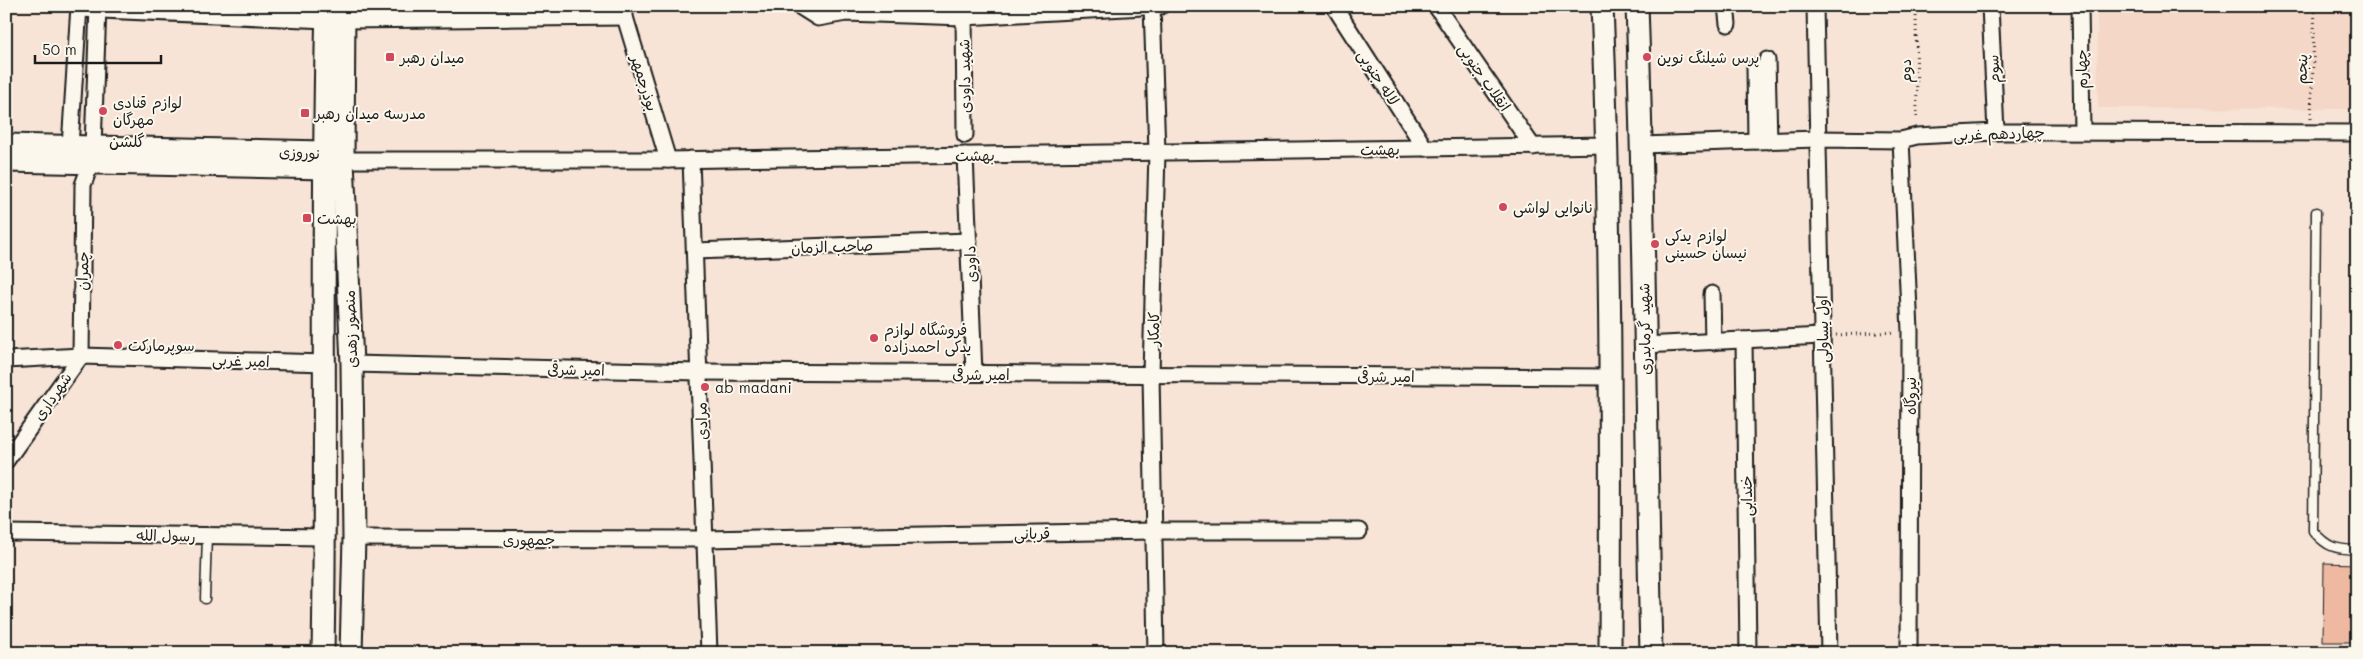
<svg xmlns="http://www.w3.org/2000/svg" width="2363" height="659" viewBox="0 0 2363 659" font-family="Mali,'Playpen Sans Arabic',sans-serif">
<rect width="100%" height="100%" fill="#f7e4d6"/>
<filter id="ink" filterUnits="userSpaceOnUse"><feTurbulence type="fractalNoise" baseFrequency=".02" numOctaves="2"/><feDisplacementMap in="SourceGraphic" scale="10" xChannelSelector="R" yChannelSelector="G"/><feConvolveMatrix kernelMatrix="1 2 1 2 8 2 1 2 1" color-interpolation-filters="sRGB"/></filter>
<g filter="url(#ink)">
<path fill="#f4d7c6" d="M2097,6H2357V109L2098,108Z"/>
<path fill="#eeb8a1" stroke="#1c1c1c" d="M2324,563L2356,564L2355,642H2323Z"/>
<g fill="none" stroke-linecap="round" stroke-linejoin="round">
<defs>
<g id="service">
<path d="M2316,212L2313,531C2328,548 2335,549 2357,550"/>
<path d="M205,599L207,535"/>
</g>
<g id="minor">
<path d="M625,6V17L668,160"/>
<path d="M799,6L818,18L846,13L964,17L1161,6"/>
<path d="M964,6L965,135"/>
<path d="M1152,6L1157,152L1151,374L1156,653"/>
<path d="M1334,6L1425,148"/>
<path d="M1436,6L1533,147"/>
<path d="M1726,6L1728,24"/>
<path d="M1815,6L1829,653"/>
<path d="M1990,6L1996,132"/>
<path d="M2080,6L2082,131"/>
<path d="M79,9L327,20"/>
<path d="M343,20L625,17"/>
<path d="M1767,60L1769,141"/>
<path d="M1755,67L1756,141"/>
<path d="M1901,140L1910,331L1909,653"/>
<path d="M1642,145L1817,139L1901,140L1917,136L1996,132L2357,133"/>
<path d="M70,146L79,6"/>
<path d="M93,147L98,6"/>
<path d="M965,155L974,373"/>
<path d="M691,159L709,653"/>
<path d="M343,160H668L1608,145"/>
<path d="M695,251L969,241"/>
<path d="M1712,294L1713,342"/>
<path d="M1744,340L1748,653"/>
<path d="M1644,345L1822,336"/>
<path d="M6,360L81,356L325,363"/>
<path d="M352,364L699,372L1611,377"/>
<path d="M6,461L81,356L83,185L91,163"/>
<path d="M6,533L325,537"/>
<path d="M354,538L705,539L1153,531H1359"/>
</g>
<g id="secondary">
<path d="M344,6L343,160L352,364L354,538L351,653"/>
<path d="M1602,6C1611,222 1611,437 1610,653"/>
<path d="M1637,6C1645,222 1646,437 1651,653"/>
<path d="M6,145L324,152L336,157"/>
<path d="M6,161L325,168L337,163"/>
<path d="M323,653C327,437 321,222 327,6"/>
</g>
</defs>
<use href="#service" stroke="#1c1c1c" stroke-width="11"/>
<use href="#minor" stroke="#1c1c1c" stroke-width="19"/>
<use href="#secondary" stroke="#1c1c1c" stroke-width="25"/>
<g stroke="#1c1c1c" stroke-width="3" stroke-dasharray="1 4" stroke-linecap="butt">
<path d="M1916,6L1917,120"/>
<path d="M2311,118L2315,6"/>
<path d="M1836,335L1895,332"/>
</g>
<use href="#service" stroke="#fbf7ec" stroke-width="8"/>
<use href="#minor" stroke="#fbf7ec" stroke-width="15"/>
<use href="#secondary" stroke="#fbf7ec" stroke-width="21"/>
</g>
</g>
<g fill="#d1495b" stroke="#fbf7ec" stroke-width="2">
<rect x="385" y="52" width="10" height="10" rx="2.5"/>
<circle cx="1647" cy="57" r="5"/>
<circle cx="103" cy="111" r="5"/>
<rect x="300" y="108" width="10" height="10" rx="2.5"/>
<circle cx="1503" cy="207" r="5"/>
<rect x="302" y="213" width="10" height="10" rx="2.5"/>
<circle cx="1655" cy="244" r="5"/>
<circle cx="874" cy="338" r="5"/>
<circle cx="118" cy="345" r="5"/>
<circle cx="705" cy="387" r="5"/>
</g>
<g text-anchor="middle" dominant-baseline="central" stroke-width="4" stroke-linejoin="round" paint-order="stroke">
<g font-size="15" fill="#1c1c1c" stroke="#fbf7ec" text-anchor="start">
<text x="400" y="57">میدان رهبر</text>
<text x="1657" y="57">پرس شیلنگ نوین</text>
<text x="113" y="102">لوازم قنادی<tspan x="113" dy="17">مهرگان</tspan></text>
<text x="315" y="113">مدرسه میدان رهبر</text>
<text x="1513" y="207">نانوایی لواشی</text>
<text x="317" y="218">بهشت</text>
<text x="1665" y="235">لوازم یدکی<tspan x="1665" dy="17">نیسان حسینی</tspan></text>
<text x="884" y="329">فروشگاه لوازم<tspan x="884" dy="17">یدکی احمدزاده</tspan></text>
<text x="128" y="345">سوپرمارکت</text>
<text x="715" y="387">ab madani</text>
</g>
<g font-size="15" fill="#1c1c1c" stroke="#fbf7ec">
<text transform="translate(1993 69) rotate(-93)">سوم</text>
<text transform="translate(2081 69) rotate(-91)">چهارم</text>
<text transform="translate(2301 69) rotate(-88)">پنجم</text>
<text transform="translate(1905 71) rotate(-91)">دوم</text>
<text transform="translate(964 76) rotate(-91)">شهید داودی</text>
<text transform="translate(1379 77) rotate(57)">لاله جنوبی</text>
<text transform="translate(1485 77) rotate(55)">انقلاب جنوبی</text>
<text transform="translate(645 83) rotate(73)">بوذرجمهر</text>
<text transform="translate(1999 133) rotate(-2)">چهاردهم غربی</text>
<text transform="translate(1380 149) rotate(-1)">بهشت</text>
<text transform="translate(300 152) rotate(3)">نوروزی</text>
<text transform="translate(975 155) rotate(-1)">بهشت</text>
<text transform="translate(832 246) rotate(-2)">صاحب الزمان</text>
<text transform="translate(970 264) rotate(-92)">داودی</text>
<text transform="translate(82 271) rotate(-89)">چمران</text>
<text transform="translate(350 329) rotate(-92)">منصور زهدی</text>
<text transform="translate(1153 329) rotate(-89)">کامکار</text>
<text transform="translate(1644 329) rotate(-91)">شهید گرمابدری</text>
<text transform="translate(1822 329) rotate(-91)">اول یساولی</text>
<text transform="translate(241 360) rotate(2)">امیر غربی</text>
<text transform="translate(576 369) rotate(1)">امیر شرقی</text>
<text x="981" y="374">امیر شرقی</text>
<text x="1386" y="376">امیر شرقی</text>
<text transform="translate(52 396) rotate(-55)">شهرداری</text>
<text transform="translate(1910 396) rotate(-90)">نیروگاه</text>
<text transform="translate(701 421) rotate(-92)">مرادی</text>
<text transform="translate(1746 496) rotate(-91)">خندابی</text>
<text transform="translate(1032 533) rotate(-1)">قربانی</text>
<text transform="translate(166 535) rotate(1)">رسول الله</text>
<text x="529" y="539">جمهوری</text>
</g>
<g font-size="16" fill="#1c1c1c" stroke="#fbf7ec">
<text x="127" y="140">گلشن</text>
</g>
</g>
<rect width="2363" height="659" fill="none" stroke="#fbf7ec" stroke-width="25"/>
<rect x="12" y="12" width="2338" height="634" fill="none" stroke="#1c1c1c" stroke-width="2" filter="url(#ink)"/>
<path d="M35 55v8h126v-8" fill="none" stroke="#1c1c1c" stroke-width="2.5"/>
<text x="42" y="55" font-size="15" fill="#1c1c1c" stroke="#fbf7ec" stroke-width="4" paint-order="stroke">50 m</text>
</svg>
